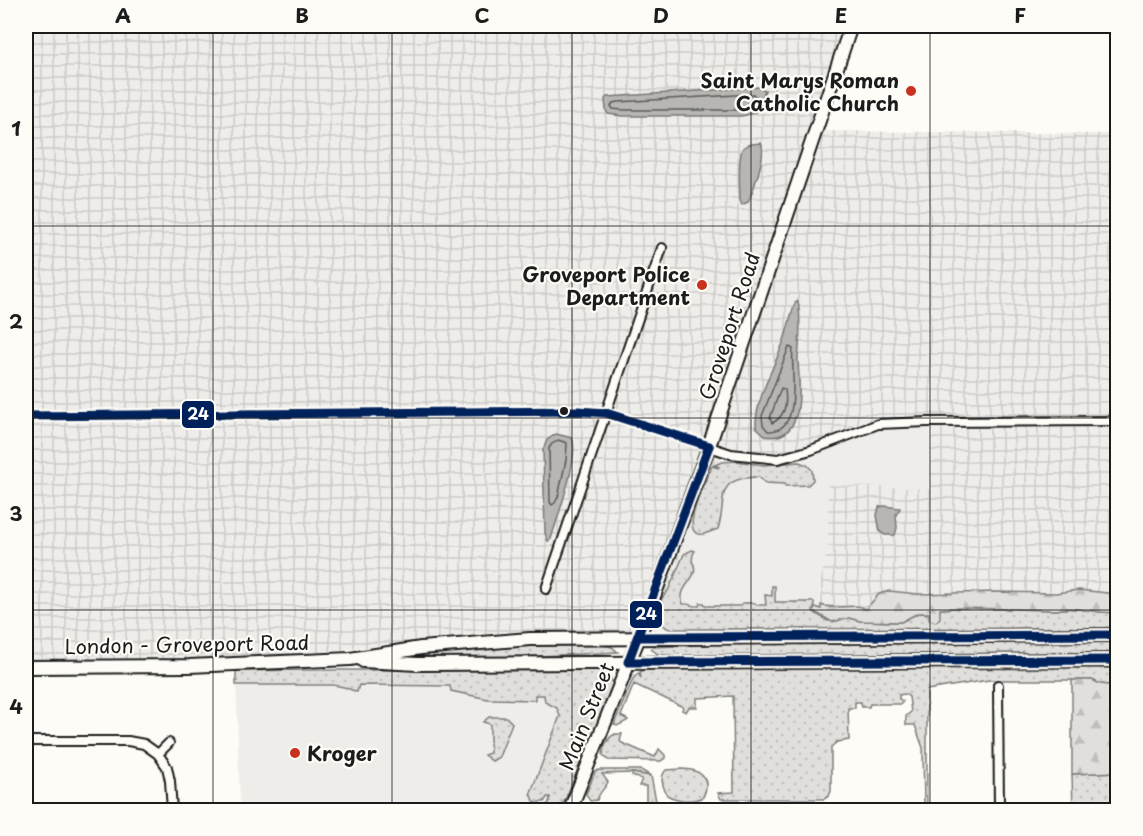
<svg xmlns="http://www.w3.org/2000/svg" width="1143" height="836" viewBox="0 0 1143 836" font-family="'Playpen Sans',sans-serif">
<defs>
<pattern id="industrial-grid" width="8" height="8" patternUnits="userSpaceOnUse" patternTransform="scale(1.5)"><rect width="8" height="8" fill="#eeede9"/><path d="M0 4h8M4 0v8" fill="none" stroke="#cccbc7"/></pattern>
<pattern id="grass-dots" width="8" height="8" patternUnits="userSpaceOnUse" patternTransform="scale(1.5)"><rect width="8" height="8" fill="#e0dfdb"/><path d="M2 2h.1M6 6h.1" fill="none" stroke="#c0bfbb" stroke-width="1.8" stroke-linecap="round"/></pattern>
<pattern id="forest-firs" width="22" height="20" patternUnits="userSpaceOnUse" patternTransform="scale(1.5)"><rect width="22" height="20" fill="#e0dfdb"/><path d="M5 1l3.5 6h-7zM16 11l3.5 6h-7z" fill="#c0bfbb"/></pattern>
</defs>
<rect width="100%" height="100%" fill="#fdfcf7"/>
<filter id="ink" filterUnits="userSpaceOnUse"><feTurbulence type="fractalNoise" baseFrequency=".0167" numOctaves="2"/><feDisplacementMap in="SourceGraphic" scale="12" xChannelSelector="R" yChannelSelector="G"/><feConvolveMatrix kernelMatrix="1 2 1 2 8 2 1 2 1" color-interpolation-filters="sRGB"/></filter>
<g filter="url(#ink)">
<g fill="#eeede9">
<path d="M909,427L931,428L930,489L828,547L821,579L820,629H669L662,598L705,478L713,463L728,460L754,464H784L799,462L873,433Z"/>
<path d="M310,670L488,671L601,670L610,673L615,682L602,721L590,740L560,810H240L236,671Z"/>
</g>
<path fill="url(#industrial-grid)" d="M26,26H851L815,131L1117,134V594L1079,590L1056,593L995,592L918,594L889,591L879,594L866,609L862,606L836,608L821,605V579L828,547V485L930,489L931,428L909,427L873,433L799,462L764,465L728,460L713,463L705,478L668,591L662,598L658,612L664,627L669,629L514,632L450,637L309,654L236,659V671H26Z"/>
<g fill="url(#grass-dots)" stroke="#7e7e7c" stroke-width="1.5">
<path d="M736,461L764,465L799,462L807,465L812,470L813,480L808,485L785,486V484L765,483L759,477C712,478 728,498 718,529C710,531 702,537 696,533C683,525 707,478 712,466L718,468L719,467L714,465L723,462Z"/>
<path d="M692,550L695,551L693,554L692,561C703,578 676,585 683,604C689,603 693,607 699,606L700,603H704L706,606H740L743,603H755L758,605H766L765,595L772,596V586H775V602H814L815,613L828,621L849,618L860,621L901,622L918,613L939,614L940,609L955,608L1057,610C1077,605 1097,615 1117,612L1118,628L669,629L659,622L658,613L662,598L668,591L684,554Z"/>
<path d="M1118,640L1117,655L674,657L658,654L651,649L654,647L768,642Z"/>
<path d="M599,644L612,647L618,652L501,658L391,657L521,645Z"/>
<path d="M1117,668V686L1100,684L1092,680H989L927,690V810H656L652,804L656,801L662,806L672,808L924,806L923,748L915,725H906V716L911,712L909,697L905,694L899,695V699L903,701L901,704H870L869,707H862L861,702H855V708H848L849,740L837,742L831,747V791L829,796L824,799H721L718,793L734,792L733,696L697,698V707H689L686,712L682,710L683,707L634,684L621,716L628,720L627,721L617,726L614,724L633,679L638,673L641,678L640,672L645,670Z"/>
<path d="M310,670H601L608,673L607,677L609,675L614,686L602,718L588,744L566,798C560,809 552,811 541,807L545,806L549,803L550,797H547L544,802H539L537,805L530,795L560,716L557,708L545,702L544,695H535V700L488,699L451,691L450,686L359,685L357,692L344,687L333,685H236V671Z"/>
<path d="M489,717H506L512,723L499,757L492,761L484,755L490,753V724L483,722Z"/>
<path d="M615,734H622L620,741L622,743L655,757L659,749L665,755V758L661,761L608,760L603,755C603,747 607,738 615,734Z"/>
<path d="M682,769C700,769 712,778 703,797C693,802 677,801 667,795C663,787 659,777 666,770Z"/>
<path d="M599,770H641L651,776L634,773L602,774L608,782C605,789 599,792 597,800L590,801L586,794L595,772Z"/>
<path d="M1117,772V810H1073L1072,774Z"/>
</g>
<g fill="url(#forest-firs)" stroke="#7e7e7c" stroke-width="1.5">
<path d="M1079,590L1117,594V612C1097,615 1077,605 1057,610L955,608L940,609V618L936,622L929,620V613H918L901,622L860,621L849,618L832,622L813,611L815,607L821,609V605C836,611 856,602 866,609L879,594L889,591L918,594L995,592L1056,593Z"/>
<path d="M1072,680H1092L1100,684L1117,686V772L1072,774Z"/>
<path d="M632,773L651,776L656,801L652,804L656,810H627L633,807H646V786H639L642,779L632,776Z"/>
</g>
<g fill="#b7b6b2" stroke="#797876" stroke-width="1.5">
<path d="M759,87L765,90C759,108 762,113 741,116H622L608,114L606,110L605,99L607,97Z"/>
<path d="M761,143C767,154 753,191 748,202L742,205L740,200C740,190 737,156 743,148C747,143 755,144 761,143Z"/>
<path d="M798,301C801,317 800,332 799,348C799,353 797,358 798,362C800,385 805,443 766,436L756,427C755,400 774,368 783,343C788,330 790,316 795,303Z"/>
<path d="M556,434L572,438C580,456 557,518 551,539L548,541L545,533L543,450L547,440Z"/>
<path d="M884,506L900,508L896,515L897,528L895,535H885L880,532L877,515L879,507Z"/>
</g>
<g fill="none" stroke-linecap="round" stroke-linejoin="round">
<g stroke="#5a5a58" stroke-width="1.5">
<path d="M753,94L756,97L753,107L741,110H622L613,109L611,106L613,103L618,102Z"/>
<path d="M789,347L793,349C790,369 804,433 768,431L763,425L762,416Z"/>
<path d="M781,388L785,390C787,403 785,417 772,423L770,418Z"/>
<path d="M558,440L567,443L566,460L558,497L555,503L552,505L550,502L549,448L552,444Z"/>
</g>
<defs>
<g id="minor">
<path d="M26,416L578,411L606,413L731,454L778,459L811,450L878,424L927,422L1118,421"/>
<path d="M546,589L662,248"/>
<path d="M998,685L999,810"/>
<path d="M26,741H128L144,744L158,754L167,767L170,781L172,810"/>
<path d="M158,754L169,743"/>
</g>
<g id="primary">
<path d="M363,661L417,664L1118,660"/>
<path d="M26,667L189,666L350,659L421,648L530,639L1118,635"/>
<path d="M570,810L639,637L709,446L851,26"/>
</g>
</defs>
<use href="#minor" stroke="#1c1c1c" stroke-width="12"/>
<use href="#primary" stroke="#1c1c1c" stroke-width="16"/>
<use href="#minor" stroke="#fdfcf7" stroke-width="8"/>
<use href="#primary" stroke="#fdfcf7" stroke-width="12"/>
<defs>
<g id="bus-1">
<path d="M26,416L578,411L606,413L709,446"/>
<path d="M709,446L628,662L1118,660"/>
<path d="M639,637L1118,635"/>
</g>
</defs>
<use href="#bus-1" stroke="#fdfcf7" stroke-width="14"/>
<use href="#bus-1" stroke="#00205b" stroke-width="9"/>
</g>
</g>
<path fill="none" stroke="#1c1c1c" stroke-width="1.5" stroke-opacity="0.55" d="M213,26V810M392,26V810M572,26V810M751,26V810M930,26V810M26,226H1118M26,418H1118M26,610H1118"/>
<g fill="#c8321e" stroke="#fdfcf7" stroke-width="2">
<circle cx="911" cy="91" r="6"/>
<circle cx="702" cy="285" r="6"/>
<circle cx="295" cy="753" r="6"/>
</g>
<circle fill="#1c1c1c" stroke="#fdfcf7" stroke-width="2" cx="564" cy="411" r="5"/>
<g text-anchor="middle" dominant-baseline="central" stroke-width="4.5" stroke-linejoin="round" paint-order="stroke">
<g font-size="20" font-weight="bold" fill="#1c1c1c" stroke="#fdfcf7" text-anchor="end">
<text x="899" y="80">Saint Marys Roman<tspan x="899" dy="23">Catholic Church</tspan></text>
<text x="690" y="274">Groveport Police<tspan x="690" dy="23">Department</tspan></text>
<text x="307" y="753" text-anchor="start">Kroger</text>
</g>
<g font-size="20" fill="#1c1c1c" stroke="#fdfcf7">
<text transform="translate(729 326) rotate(-72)">Groveport Road</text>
<text transform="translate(187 644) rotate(-1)">London - Groveport Road</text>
<text transform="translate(586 716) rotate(-68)">Main Street</text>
</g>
</g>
<g stroke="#fdfcf7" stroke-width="2">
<rect x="181" y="400" width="34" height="29" rx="6" fill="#00205b"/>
<rect x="629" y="600" width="34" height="29" rx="6" fill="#00205b"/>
</g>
<g font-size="16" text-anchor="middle" font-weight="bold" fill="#fff">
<text x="198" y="420">24</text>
<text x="646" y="620">24</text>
</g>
<rect width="1143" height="836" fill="none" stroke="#fdfcf7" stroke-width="66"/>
<rect x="33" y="33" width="1077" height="770" fill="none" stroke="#1c1c1c" stroke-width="2"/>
<g font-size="20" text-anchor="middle" font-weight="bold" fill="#1c1c1c">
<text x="123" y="23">A</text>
<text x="302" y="23">B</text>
<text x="482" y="23">C</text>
<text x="661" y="23">D</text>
<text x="841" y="23">E</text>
<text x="1020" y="23">F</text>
<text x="16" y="136">1</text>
<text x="16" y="329">2</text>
<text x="16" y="521">3</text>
<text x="16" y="714">4</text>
</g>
</svg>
